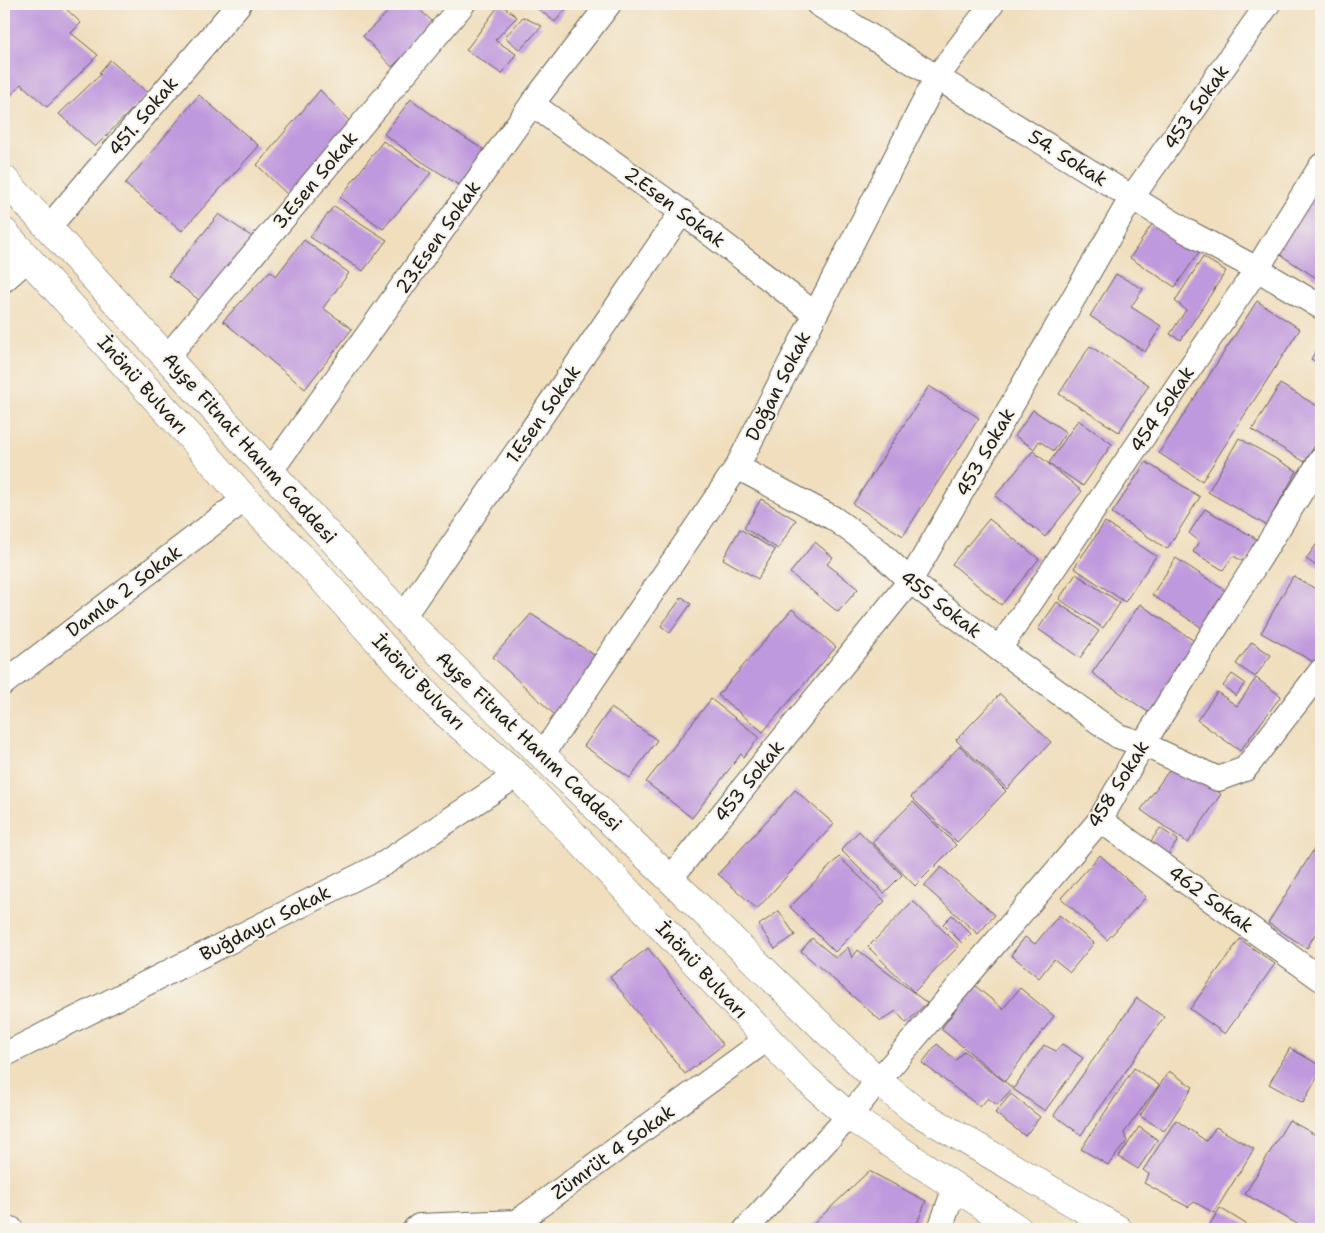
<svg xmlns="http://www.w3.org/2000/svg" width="1325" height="1233" viewBox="0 0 1325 1233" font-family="'Shantell Sans',sans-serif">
<rect width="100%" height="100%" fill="#f7f3e8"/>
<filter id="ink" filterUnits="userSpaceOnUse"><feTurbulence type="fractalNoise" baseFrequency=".02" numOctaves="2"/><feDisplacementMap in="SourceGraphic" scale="10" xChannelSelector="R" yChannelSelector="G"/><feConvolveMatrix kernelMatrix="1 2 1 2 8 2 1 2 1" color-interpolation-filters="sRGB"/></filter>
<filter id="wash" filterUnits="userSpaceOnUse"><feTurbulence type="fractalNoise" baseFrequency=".0096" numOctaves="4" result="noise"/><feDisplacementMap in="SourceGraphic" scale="20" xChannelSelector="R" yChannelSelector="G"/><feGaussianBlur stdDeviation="1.12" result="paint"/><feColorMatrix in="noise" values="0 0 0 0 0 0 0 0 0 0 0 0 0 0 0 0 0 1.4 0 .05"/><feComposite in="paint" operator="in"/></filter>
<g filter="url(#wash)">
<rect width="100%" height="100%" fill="#f0debd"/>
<g id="blocks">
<g fill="#bf99dd">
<path d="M13,4H61L81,23L71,33L98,55L47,107L21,84L4,103V13Z"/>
<path d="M396,4H414L436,25L392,67L363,36Z"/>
<path d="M500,4L517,17L495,40L516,54L502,74L466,50Z"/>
<path d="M532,4H570L555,22Z"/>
<path d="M523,17L542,26L520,50L505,37Z"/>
<path d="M110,60L148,93L95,147L59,114L101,74L99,73Z"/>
<path d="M320,90L355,127L293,200L257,165Z"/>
<path d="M199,95L259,146L182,231L125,184Z"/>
<path d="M411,99L448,127L484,150L462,187L421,161L384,134Z"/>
<path d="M383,141L431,173L383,229L340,198Z"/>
<path d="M1321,184V281L1276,252Z"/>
<path d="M334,206L387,240L363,271L310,237Z"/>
<path d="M219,214L258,241L203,303L168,276Z"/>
<path d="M1158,215L1204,245L1175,287L1130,258Z"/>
<path d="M304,240L349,273L323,308L352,329L305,389L223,321L270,271L276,276Z"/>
<path d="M1203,257L1226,271L1181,340L1170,334L1186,310L1175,301Z"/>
<path d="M1116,274L1143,289L1131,307L1161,326L1145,352L1090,316Z"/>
<path d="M1257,301L1300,329L1202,481L1159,453Z"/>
<path d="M1321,343V365L1311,359Z"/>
<path d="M1090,346L1149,385L1119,432L1059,394Z"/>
<path d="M1280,384L1321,408V435L1305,462L1252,430Z"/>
<path d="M929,386L979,418L903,536L853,504Z"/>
<path d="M1033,410L1066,432L1054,451L1039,441L1034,449L1015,436Z"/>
<path d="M1078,420L1112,444L1083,486L1049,463Z"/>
<path d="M1239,438L1297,471L1266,525L1208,492Z"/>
<path d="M1033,451L1082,491L1045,537L995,496Z"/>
<path d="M1146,462L1200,497L1167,549L1112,513Z"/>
<path d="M761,499L796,520L778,549L744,528Z"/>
<path d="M1205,509L1260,541L1245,562L1233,556L1223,570L1193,552L1199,541L1189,533Z"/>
<path d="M989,519L1039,559L1001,605L952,564Z"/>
<path d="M1105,522L1156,556L1125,602L1074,568Z"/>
<path d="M740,529L775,550L758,579L723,559Z"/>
<path d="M1321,538V569L1306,559Z"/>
<path d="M815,542L833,557L827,564L858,589L838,612L790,573Z"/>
<path d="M1176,558L1226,591L1202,628L1152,595Z"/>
<path d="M1076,574L1120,603L1103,628L1059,599Z"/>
<path d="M1293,576L1321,592V666L1261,633Z"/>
<path d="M682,597L691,604L670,633L661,626Z"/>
<path d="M1057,602L1099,631L1080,658L1038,629Z"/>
<path d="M1140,604L1200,645L1152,715L1092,673Z"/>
<path d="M792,609L836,647L763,732L718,695Z"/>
<path d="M531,614L602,660L558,718L493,657Z"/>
<path d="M1252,642L1271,655L1255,677L1236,664Z"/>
<path d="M1232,674L1245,683L1236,696L1223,686Z"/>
<path d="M1256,678L1281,696L1240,751L1197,720L1217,692L1237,706Z"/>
<path d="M1000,694L1051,742L1007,789L956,740Z"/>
<path d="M711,699L759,737L744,757L741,754L692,818L646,782Z"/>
<path d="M611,708L657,740L630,778L584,746Z"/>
<path d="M960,746L1006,791L957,842L911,797Z"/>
<path d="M1175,762L1221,794L1188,843L1141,810Z"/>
<path d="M795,790L834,824L757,909L718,874Z"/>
<path d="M913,802L956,845L915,886L872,842Z"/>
<path d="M1160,828L1178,840L1163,863L1145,850Z"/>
<path d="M859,831L902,875L884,893L841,850Z"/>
<path d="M1321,838V924L1307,948L1268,923Z"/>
<path d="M1100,855L1146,897L1107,940L1061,898Z"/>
<path d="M839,857L885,901L835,952L790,907Z"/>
<path d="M941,867L995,915L978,934L924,886Z"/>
<path d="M913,901L959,946L914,992L868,947Z"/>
<path d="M779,911L795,935L775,949L759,925Z"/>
<path d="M952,915L971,934L962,943L943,924Z"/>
<path d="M1059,915L1094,943L1070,972L1054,959L1039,978L1011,955L1025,937L1035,944Z"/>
<path d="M812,938L836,958L848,947L852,958L858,950L927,1003L906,1023L896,1011L881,1021L801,951Z"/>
<path d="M1240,939L1275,964L1225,1034L1190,1009Z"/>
<path d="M648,948L723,1045L685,1074L610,977Z"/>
<path d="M974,985L1003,1009L1020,988L1054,1016L1005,1081L941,1029Z"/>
<path d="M1137,998L1164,1017L1081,1135L1054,1115Z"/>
<path d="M937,1044L956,1060L964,1051L1013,1088L997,1105L988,1098L980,1107L922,1063Z"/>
<path d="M1062,1044L1083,1058L1045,1111L1013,1089L1044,1045L1056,1051Z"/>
<path d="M1290,1048L1321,1066V1071L1303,1103L1269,1084Z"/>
<path d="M1134,1068L1159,1085L1124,1133L1127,1141L1108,1165L1081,1149Z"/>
<path d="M1169,1071L1193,1087L1164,1131L1140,1116Z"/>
<path d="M1011,1094L1040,1117L1025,1136L995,1113Z"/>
<path d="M1176,1120L1206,1141L1216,1127L1254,1149L1214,1213L1194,1202L1188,1207L1144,1183L1149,1174L1143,1170Z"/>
<path d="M1289,1120L1321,1138V1220L1316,1229H1306L1245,1194Z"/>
<path d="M1139,1127L1158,1140L1138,1169L1119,1157Z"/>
<path d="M869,1171L926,1201L915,1229H808Z"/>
<path d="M1220,1208L1254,1229H1207Z"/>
</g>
</g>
</g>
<g filter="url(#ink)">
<use href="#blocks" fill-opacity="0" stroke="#666054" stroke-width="1"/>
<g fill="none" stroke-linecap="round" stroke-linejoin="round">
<defs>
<g id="minor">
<path d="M818,4L1188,232L1257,269L1321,307"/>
<path d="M532,104L682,212L815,314"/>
<path d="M48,228L239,4"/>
<path d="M4,280L28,259"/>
<path d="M167,357L463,4"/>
<path d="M737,467L833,518L875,548L910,581L999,649L1118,736L1143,744L1218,779L1245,769L1321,671"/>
<path d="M270,472L532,104L609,4"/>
<path d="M403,617L682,212"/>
<path d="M999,649L1257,269L1321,166"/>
<path d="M4,683L245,499"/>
<path d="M542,755L737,467L937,77L992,4"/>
<path d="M1100,820L1321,979"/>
<path d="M670,879L910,581L1132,197L1268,4"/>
<path d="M4,1055L385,863L517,775"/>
<path d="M4,1227L11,1229"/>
<path d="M415,1229L419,1226L517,1222L767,1039"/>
<path d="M746,1229L849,1116L878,1081L1100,820L1143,744L1321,460"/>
<path d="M940,1229L955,1187"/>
</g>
<g id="secondary">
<path d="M4,179L403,617L542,755L670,879L878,1081L914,1110L1118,1229"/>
<path d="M4,232L195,442L245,499L316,572L436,705L517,775L804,1077L849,1116L1018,1229"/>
</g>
</defs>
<use href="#minor" stroke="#666054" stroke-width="26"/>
<use href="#secondary" stroke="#666054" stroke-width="29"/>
<use href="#minor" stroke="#fff" stroke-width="24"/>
<use href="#secondary" stroke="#fff" stroke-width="28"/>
</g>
</g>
<g text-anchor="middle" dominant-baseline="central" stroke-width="4" stroke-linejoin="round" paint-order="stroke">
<g font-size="19" fill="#1c1c1c" stroke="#f7f3e8">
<text transform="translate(1196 107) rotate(-55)">453 Sokak</text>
<text transform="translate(143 116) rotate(-50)">451. Sokak</text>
<text transform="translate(1068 158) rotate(32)">54. Sokak</text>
<text transform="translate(315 180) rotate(-50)">3.Esen Sokak</text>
<text transform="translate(675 207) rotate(37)">2.Esen Sokak</text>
<text transform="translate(438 237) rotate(-55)">23.Esen Sokak</text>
<text transform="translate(143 385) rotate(48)">İnönü Bulvarı</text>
<text transform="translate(778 386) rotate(-63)">Doğan Sokak</text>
<text transform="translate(1162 409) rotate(-56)">454 Sokak</text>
<text transform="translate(543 414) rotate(-55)">1.Esen Sokak</text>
<text transform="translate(250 448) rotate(48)">Ayşe Fitnat Hanım Caddesi</text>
<text transform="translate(985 452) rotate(-60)">453 Sokak</text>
<text transform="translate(124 591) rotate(-37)">Damla 2 Sokak</text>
<text transform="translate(941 604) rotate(38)">455 Sokak</text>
<text transform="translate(419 682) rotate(46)">İnönü Bulvarı</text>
<text transform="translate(529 741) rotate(44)">Ayşe Fitnat Hanım Caddesi</text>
<text transform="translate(749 781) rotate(-51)">453 Sokak</text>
<text transform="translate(1118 784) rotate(-58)">458 Sokak</text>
<text transform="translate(1211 899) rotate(36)">462 Sokak</text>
<text transform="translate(265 923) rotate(-27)">Buğdaycı Sokak</text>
<text transform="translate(702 970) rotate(47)">İnönü Bulvarı</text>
<text transform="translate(613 1152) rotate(-36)">Zümrüt 4 Sokak</text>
</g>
</g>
<rect width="1325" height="1233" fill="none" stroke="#f7f3e8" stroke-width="20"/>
</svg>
